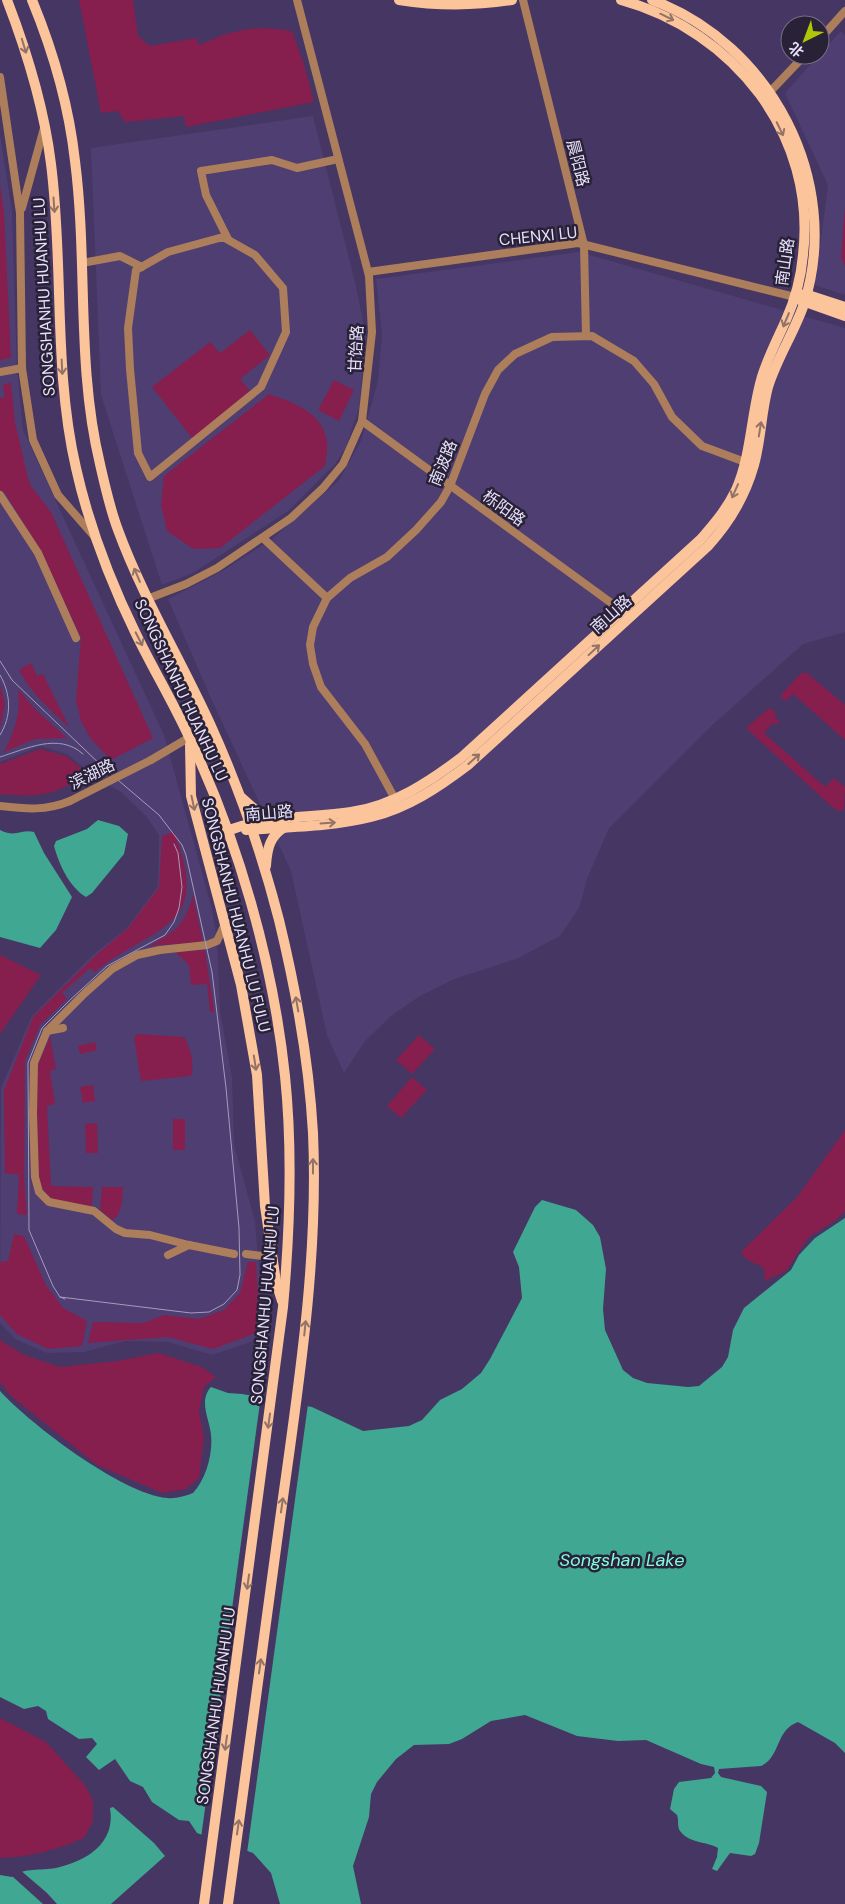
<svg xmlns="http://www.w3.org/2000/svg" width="845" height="1904" viewBox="0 0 845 1904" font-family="'DM Sans','Noto Sans SC',sans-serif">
<rect width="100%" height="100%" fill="#453663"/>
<g fill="#4f3e71">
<path d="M841,31L845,35V295L815,285L828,185L785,93Z"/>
<path d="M313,116L356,286L366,337L359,408L346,447L335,464L288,511L193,573L162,585L101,395L91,148Z"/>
<path d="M0,135L12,211L17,369L23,430L164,735L212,909L217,941L220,1011L232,1077L234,1145L255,1221L261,1293L260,1339L212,1355L168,1342L125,1341L84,1352L47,1353L15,1339L0,1323L1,1088L32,1016L94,954L127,928L158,886L159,835L146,816L122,793L91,774L67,754L40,746L0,762Z"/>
<path d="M579,252L845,328V632L803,644L708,729L609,828L587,879L579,908L560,936L516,959L454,979L420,996L391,1016L365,1041L344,1073L327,1035L291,871L209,694L168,599L224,570L272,539L339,480L361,441L378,381L382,334L376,279Z"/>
</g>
<g fill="#861f4e">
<path d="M79,0H133L138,36L150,46L196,38L199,45C235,29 252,25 292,31L304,64L314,102L186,127L184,116L125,122L118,111L101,113Z"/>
<path d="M0,185L4,212L11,358L0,360Z"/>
<path d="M845,206V266L841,258Z"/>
<path d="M250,330L270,355L240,379L251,392L192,438L152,387L210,342L220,353Z"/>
<path d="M334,380L354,390L339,421L318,410Z"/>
<path d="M11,383L15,422L28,478L31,486L51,512L153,738L111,760L90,738L81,721L76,700L81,638L41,551L5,493L0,490V398L5,397L3,384Z"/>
<path d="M269,394C294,403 323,412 327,442C328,450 326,459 325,466L220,548L193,549L167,531L161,505L164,476Z"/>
<path d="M31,663L37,676L43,674L69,727C50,710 30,692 19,670Z"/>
<path d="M801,673H807L845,705V740L793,694L786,701L780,696Z"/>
<path d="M0,684L5,704L0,729Z"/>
<path d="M18,689L36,710L67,738L35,739L4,752C15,730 21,713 18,689Z"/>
<path d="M769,708L776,712L775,717L780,722L777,725L773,723L764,733L825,787L834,778L845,787L844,810L838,811L831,806L748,730L747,727Z"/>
<path d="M40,749L66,756L89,774C54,795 41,798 0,794V764Z"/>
<path d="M174,832C213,930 155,924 95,972L90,968L62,993L67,999L40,1025L25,1061L24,1178L27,1215L17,1214L19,1175L5,1173L4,1090L33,1017L97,954L128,928L159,887L162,836Z"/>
<path d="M193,895L203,942L149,946C176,931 185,925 193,895Z"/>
<path d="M205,950L214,1012H210L207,984L191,985L189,965L175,952Z"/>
<path d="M0,955L41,975L0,1034Z"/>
<path d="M138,1034L184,1037C190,1046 195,1065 191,1076L141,1081L134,1037Z"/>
<path d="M419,1035L435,1049L412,1074L396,1060Z"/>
<path d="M50,1037L56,1069L50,1071L55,1104L47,1106L51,1186L93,1187L92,1206C65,1203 47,1206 37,1176L36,1081L38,1064Z"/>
<path d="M95,1042L97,1050L80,1054L78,1046Z"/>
<path d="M412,1077L427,1090L401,1118L387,1106Z"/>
<path d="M93,1085L95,1101L83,1103L80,1087Z"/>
<rect x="173" y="1119" width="12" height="31"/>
<path d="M97,1123L98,1153H86L85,1124Z"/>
<path d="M845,1130V1211L836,1220L808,1238L786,1271L765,1281L764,1268L746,1259L741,1252L797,1197Z"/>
<path d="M102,1187H123C122,1199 123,1214 112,1220L100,1210Z"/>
<path d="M14,1234L24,1236L46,1285L63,1308L87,1321L82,1346L48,1349L17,1334L0,1315V1262L8,1261Z"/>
<path d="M248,1262H256L258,1295L256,1333L213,1349L168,1337L88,1343L93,1322L143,1323L164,1315L199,1319L224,1310L240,1293Z"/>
<path d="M0,1340L24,1355L60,1367L117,1361L158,1353L202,1367L216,1377L204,1387L199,1411L204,1437L199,1478L186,1489L162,1493L97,1465L11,1396L0,1382Z"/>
<path d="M0,1718L46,1742L84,1784L93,1800V1821L84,1838C57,1850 30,1857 0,1858Z"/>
</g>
<g fill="#40a792">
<path d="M98,820L119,826L128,834L124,854L92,893L86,897C69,887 59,864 54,846L56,841L87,829Z"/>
<path d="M0,830C16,838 21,829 34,832L44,853L72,897L56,930L40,948L0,937Z"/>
<path d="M542,1200L576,1210L593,1225L600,1237L606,1269L603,1309L605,1330L623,1370L633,1378L647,1383L688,1387L699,1386L722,1367L728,1357L733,1330L744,1308L791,1270L799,1255L815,1238L845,1218V1753L835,1743L798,1722C775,1730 781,1757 761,1766L719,1769L718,1773L721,1777L761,1786L767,1792L759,1843L755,1854L751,1856L730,1853L717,1871L712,1869L717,1857L718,1848C706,1841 690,1844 680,1831C677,1827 679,1820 677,1815L670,1809L674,1789L679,1782L711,1778L715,1773L714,1767L701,1764L646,1740L618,1741L577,1736L525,1715L491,1721L462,1739L449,1744L414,1745L396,1759L377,1782L371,1794L369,1817L353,1866L361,1904H280L271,1873L253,1853L197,1833L189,1821L179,1820L152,1802L143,1787L130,1781L115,1759L99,1770L86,1757L97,1744L92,1738L79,1739L48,1719L46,1711L38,1706L24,1709L0,1697V1391C30,1424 122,1494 167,1498C176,1499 185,1496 193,1493C206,1479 213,1454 211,1435C210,1420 198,1401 211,1387L228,1393L242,1394L312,1407L363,1431L409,1426L422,1420L440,1400L462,1389L481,1373L490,1359L522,1298L519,1267L513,1252L535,1207Z"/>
<path d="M113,1807L154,1843L165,1856L111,1904H0V1875L12,1877C25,1867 40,1871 56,1868C87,1861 116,1843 110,1808Z"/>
</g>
<g fill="#453663">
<path d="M261,1395L308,1404L247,1853L201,1838Z"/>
<path d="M19,1869L47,1893L57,1904H43L12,1876Z"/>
</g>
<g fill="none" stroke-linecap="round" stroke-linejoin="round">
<g stroke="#ac7e5b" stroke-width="8">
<path d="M523,0L584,245L586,336"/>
<path d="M820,39L845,11"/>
<path d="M0,77L20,213L22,368"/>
<path d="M766,96L805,55"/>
<path d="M22,208L44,128"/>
<path d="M223,237L255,255L283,288L286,332L261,387L150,477L138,453L130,369L128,328L136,270L168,252Z"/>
<path d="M228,239L206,195L201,171L272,160L297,168L338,159"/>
<path d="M82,263L120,256L142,267"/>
<path d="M368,272L578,243L795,297"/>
<path d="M0,372L22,368L33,440L58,495L94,536"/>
<path d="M362,421L625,613"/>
<path d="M0,495L38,553L76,638"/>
<path d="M263,538L327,598"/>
<path d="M147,599L186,584L217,568L291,518L323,488L343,464L362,421L372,332L369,276L297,0"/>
<path d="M151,760L190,737"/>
<path d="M395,799L365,744L321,687L313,664L310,645L313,627L327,598L350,578L387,557L416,530L441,502L450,486L485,394L498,370L515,354L552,337L592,336L634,361L654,384L672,417L702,446L745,462"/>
<path d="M0,806C26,809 46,811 70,801"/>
<path d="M225,924L217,941L207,945L160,950L137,955L112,969L85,993L47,1031L34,1063L33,1114L35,1177L39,1192L49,1202L94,1211L116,1229L125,1233L150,1235L189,1245L234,1254"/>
<path d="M47,1031L63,1028"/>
<path d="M246,1254L272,1257"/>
<path d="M168,1255L189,1245"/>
</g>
<g stroke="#fcc49a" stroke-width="10">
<path d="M7,0C27,52 44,107 51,164C64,265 53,369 76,468C89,526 110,581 136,634C153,669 173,702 189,737C238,840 273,962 285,1076C293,1153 290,1230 283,1307L204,1904"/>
<path d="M32,0C53,51 69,106 75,161C88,262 76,365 100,464C105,486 110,509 118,530C143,598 181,660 211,726C239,788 262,854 279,920C296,990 309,1061 313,1133C319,1267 296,1401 278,1534C261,1657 245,1781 228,1904"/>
<path d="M399,0C437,6 474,6 512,0"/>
<path d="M801,295L805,294L845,307"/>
<path d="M800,300L845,316"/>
<path d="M190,745L191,796L241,985L257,1075L265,1206L276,1282L282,1301"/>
<path d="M242,798L259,813L271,818"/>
<path d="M246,830C287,827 331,827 371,817C408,808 439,787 468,765L708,546C730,522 745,497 754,465C761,440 761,413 768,387C777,358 794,333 804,304C843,181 771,44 652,0"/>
<path d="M227,831C266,815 309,818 351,812C393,806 429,782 462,757L701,539C714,524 727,509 736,490C751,456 751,416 761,380C767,359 777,340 786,320C795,300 801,277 803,255C817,135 734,31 621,0"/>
<path d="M266,866C267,849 270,835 285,827"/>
</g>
<g stroke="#a59bbe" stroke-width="1">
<path d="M0,661L12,680L105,769L159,815L182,845L186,855L212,972L226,1088L239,1228L240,1275L237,1290L224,1304L209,1312L191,1313L60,1297"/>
<path d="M0,675C11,694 12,716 0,735"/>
<path d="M0,757C26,749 59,732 83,754"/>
<path d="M65,1299L60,1297L53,1286L29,1230L28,1063L42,1028L70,1000L107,966L165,935L174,922L179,908L182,887L178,853L174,844"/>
</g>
<path stroke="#ac7e5b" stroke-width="8" d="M70,801L151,760"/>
</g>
<defs><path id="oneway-shaft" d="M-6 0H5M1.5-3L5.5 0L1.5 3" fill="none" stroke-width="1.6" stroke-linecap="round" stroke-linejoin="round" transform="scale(1.25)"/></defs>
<g stroke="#927368">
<use href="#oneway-shaft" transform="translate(667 17) rotate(26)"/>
<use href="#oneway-shaft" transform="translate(24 46) rotate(73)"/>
<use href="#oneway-shaft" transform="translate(780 129) rotate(64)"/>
<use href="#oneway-shaft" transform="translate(54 205) rotate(86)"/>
<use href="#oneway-shaft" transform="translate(786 320) rotate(113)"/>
<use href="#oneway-shaft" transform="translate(62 367) rotate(87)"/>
<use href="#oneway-shaft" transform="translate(760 429) rotate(-81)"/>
<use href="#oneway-shaft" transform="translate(735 491) rotate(114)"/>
<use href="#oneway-shaft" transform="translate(137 575) rotate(-113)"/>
<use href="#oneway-shaft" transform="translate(139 639) rotate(63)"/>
<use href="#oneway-shaft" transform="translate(594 650) rotate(-43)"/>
<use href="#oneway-shaft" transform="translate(474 759) rotate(-42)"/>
<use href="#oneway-shaft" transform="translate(193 803) rotate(78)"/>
<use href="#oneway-shaft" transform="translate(328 823) rotate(-4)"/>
<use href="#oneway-shaft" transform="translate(297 1004) rotate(-100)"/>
<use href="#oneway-shaft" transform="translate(255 1063) rotate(81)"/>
<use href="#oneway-shaft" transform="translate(313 1166) rotate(-90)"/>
<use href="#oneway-shaft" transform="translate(305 1328) rotate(-84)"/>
<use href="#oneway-shaft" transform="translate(269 1421) rotate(98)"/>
<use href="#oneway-shaft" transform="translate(282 1505) rotate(-82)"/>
<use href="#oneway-shaft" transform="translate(248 1582) rotate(98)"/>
<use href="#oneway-shaft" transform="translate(260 1666) rotate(-82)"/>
<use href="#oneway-shaft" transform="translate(226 1743) rotate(98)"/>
<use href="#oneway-shaft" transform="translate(238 1827) rotate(-82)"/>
</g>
<g text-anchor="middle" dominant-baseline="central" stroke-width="5" stroke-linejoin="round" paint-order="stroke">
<g font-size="16" fill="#e8e1fd" stroke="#292237">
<text transform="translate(578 163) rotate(76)">晨阳路</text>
<text transform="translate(538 236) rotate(-6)">CHENXI LU</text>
<text transform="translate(785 262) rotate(-82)">南山路</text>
<text transform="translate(44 297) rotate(-93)">SONGSHANHU HUANHU LU</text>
<text transform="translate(356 349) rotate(-87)">甘饴路</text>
<text transform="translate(443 463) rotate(-68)">南波路</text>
<text transform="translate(504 508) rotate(36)">栎阳路</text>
<text transform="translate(611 614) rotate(-42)">南山路</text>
<text transform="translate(181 690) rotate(65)">SONGSHANHU HUANHU LU</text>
<text transform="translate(92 774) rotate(-26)">滨湖路</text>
<text transform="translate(269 813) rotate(-5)">南山路</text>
<text transform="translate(236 915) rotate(76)">SONGSHANHU HUANHU LU FULU</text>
<text transform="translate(265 1305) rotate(-85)">SONGSHANHU HUANHU LU</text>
<text transform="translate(216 1706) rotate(-82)">SONGSHANHU HUANHU LU</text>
</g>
<g font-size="18" font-style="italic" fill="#81fce1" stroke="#292237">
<text x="622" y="1560">Songshan Lake</text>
</g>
</g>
<g transform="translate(805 40) rotate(222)"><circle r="24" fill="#292237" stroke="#756e86"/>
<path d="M0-4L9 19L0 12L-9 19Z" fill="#afc507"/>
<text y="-8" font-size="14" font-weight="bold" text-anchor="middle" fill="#e8e1fd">北</text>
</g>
</svg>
